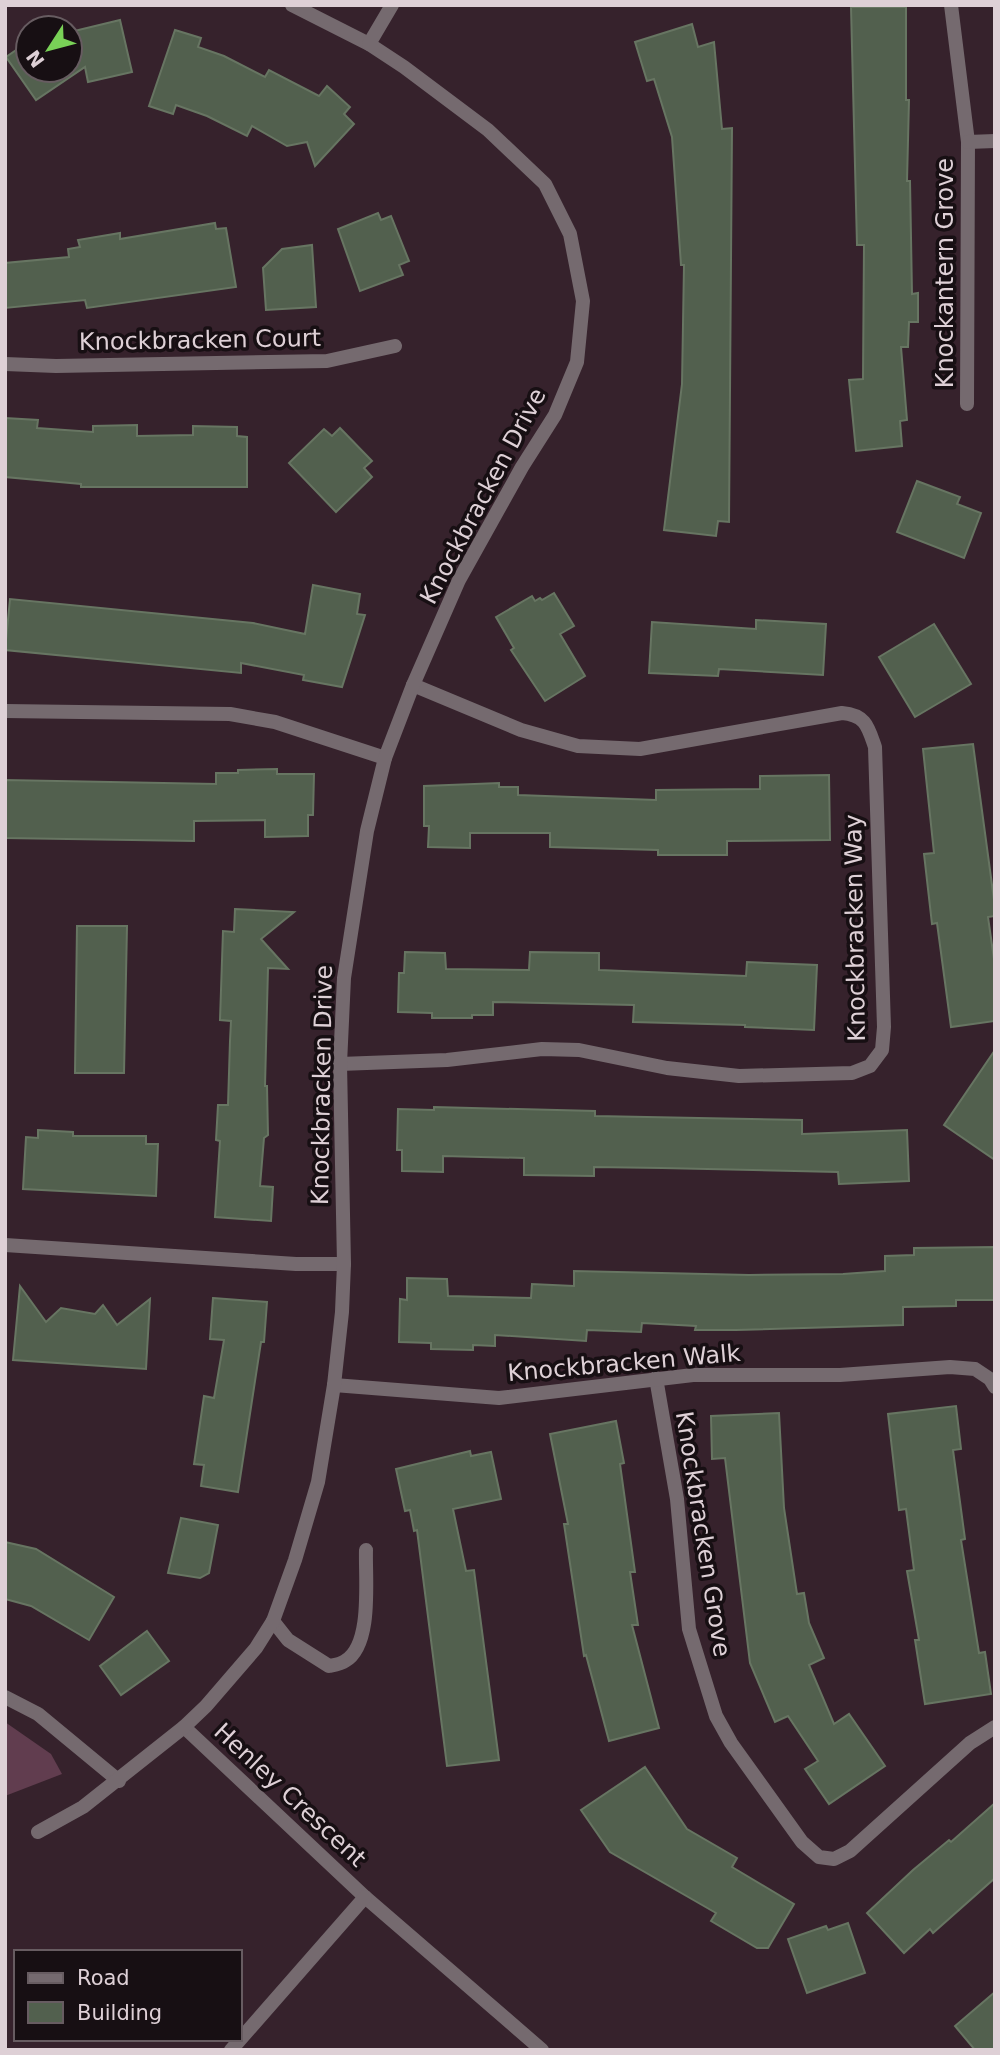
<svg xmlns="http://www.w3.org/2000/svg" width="1000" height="2055" viewBox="0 0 1000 2055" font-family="'DejaVu Sans',sans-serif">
<rect width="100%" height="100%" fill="#36222c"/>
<path fill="#613d4f" d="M5,1722L51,1754L62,1774L5,1796Z"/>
<g fill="#52604e" stroke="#677562" stroke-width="2">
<path d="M851,7H906V100H909L907,181H910L912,294L918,293V322H909L908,347H901L907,420L900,421L902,446L856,451L849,380L863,379L864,245H857Z"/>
<path d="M120,20L132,72L88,82L85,67L36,100L6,57L28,42V70H70V32Z"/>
<path d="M692,24L698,47L714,42L722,129L732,128L729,522L718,521L716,536L664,530L682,384L684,265H681L672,137L654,79L647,81L635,42Z"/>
<path d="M175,30L201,38L198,47L224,56L265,77L269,70L319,96L327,86L350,107L344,114L354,124L315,166L307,142L287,146L252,126L247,136L207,116L176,105L173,114L149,106Z"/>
<path d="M378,213L381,220L391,216L409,261L399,265L403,275L360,291L338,229Z"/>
<path d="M215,223L216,229L226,228L236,287L87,308L85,300L5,308V263L69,257L68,249L80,247L78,240L120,233V239Z"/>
<path d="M312,245L316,307L266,310L263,268L282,249Z"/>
<path d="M5,418L38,420L37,428L93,432V426L137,425V436L193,435V426L237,427V436L247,437V487H81V484L5,477Z"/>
<path d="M340,428L372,461L364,468L372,477L336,512L289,463L324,429L332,436Z"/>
<path d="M917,481L960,497L957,504L981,513L964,558L897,532Z"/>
<path d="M313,585L360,594L357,614L365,615L342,687L303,680L304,675L241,663V673L5,650L10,599L253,623L305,634Z"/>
<path d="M554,593L574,626L560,634L585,676L545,701L511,650L514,648L496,617L532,596L535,601L540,598L542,600Z"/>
<path d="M756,620L826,624L823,675L719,669L718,676L649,673L652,622L756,629Z"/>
<path d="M934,624L971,684L915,717L879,657Z"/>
<path d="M973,744L995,907V916L988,917L995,966V1021L951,1027L937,923L932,924L924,854L934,853L923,749Z"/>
<path d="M277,769V774H314L313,815H308V836L265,837V820L194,821V841L5,838V780L216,784V773H238V770Z"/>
<path d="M829,775L830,840L727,841V855H658V850L550,847V833H470V848L428,847L429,826H424V786L499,783V787H518V795L656,800V790L760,789V776Z"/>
<path d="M235,909L294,912L261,939L288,969L268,968L265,1086H267L268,1135L264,1138L260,1186L273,1187L271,1221L215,1217L220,1141L216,1140L218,1105H228L230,1041L231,1021L220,1020L223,931L234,932Z"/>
<path d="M77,926H127L124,1073H75Z"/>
<path d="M405,952L445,953L446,969L529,970L530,952L599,953V970L746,976L747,962L817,965L814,1030L745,1027V1025L633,1022L634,1005L493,1002V1015H472V1018H432V1013L398,1012L399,973H404Z"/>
<path d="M995,1050V1160L944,1125Z"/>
<path d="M434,1107L595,1111V1116L802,1120V1134L907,1130L909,1181L839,1184L838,1172L662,1168L594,1167V1176L524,1175V1158L443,1156V1172L402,1171V1150H397L398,1109L434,1110Z"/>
<path d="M38,1130L73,1132V1136H146V1144H158L156,1196L23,1189L26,1137L38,1138Z"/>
<path d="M995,1247V1300H956V1306L903,1307V1325L736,1330H695L696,1326L642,1323L641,1332L587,1330L586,1341L495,1335V1346L473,1345V1350L431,1349V1343L399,1342L400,1299L407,1300V1278L447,1279L448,1296L531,1298L532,1284L574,1286V1271L749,1275L843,1274L885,1271V1256L914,1255V1248Z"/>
<path d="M20,1286L46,1322L61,1308L95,1314L103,1305L117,1325L150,1299L146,1369L13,1360Z"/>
<path d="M213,1298L267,1302L264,1342H261L238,1492L201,1486L204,1465L194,1464L204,1396L214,1398L224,1340L210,1339Z"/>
<path d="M956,1406L961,1449L953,1450L965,1539L961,1540L979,1653L985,1652L991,1694L925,1704L915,1640H919L907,1571L914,1570L906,1509L899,1510L888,1414Z"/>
<path d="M779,1413L784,1508L797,1594L804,1593L809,1623L824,1658L809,1665L834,1724L849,1714L885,1766L829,1804L805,1769L818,1761L788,1716L775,1722L750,1663L725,1458L712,1459L711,1416Z"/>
<path d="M616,1421L624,1463L620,1464L635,1572H630L638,1625H632L659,1728L609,1741L586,1655L584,1656L564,1524H568L550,1434Z"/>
<path d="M470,1451L471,1456L491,1452L501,1499L453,1509L466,1571L474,1570L499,1760L447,1766L417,1530L414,1531L410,1510L405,1511L396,1469Z"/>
<path d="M181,1518L218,1525L209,1573L200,1578L168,1573Z"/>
<path d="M5,1542L36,1549L114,1597L89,1640L31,1606L5,1599Z"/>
<path d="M147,1631L169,1661L121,1695L100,1666Z"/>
<path d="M645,1767L687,1829L737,1858L732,1867L794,1904L768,1948H757L711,1921L716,1913L610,1852L581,1810Z"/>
<path d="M995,1803V1878L933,1933L930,1929L904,1953L867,1913L913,1870L949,1840L951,1842Z"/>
<path d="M848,1923L865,1973L807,1993L788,1939L826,1926L828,1930Z"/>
<path d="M995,1992V2050H975L955,2026Z"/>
</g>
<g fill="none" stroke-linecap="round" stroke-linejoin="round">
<g stroke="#756a6f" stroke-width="14">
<path d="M292,5L369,44"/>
<path d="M951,5L968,142L967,404"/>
<path d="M968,142L995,141"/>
<path d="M5,364L56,366L327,361L395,346"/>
<path d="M5,711L230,714L275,722L385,758"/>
<path d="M340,1064L447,1060L542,1049L579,1050L667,1068L739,1076L852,1073L870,1066L882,1050L884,1027L875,747C868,727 866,715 842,713L640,749L578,746L521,730L413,685"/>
<path d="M5,1245L296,1264H344"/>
<path d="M656,1378L677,1499L689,1629L716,1716L731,1743L802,1842L819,1857L834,1859L850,1851L970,1743L995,1727"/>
<path d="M334,1385L499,1398L693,1375H840L950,1367L975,1369L990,1379L995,1387"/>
<path d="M273,1621L288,1640L329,1666C334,1665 341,1664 345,1661C373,1645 365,1578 366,1550"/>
<path d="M5,1697L38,1714L119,1781"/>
<path d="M184,1727L365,1897L542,2050"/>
<path d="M38,1832L83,1807L184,1727L206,1706L256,1648L273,1621L295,1560L318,1482L334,1385L342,1312L344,1264L340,1064L344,978L367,831L385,758L413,685L459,580L522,467L555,415L577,362L583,301L570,234L545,184L488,130L404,67L369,44L392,5"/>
<path d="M231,2050L365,1897"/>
</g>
</g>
<g text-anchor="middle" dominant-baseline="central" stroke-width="7" stroke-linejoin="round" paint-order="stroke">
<g font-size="24" fill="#ded0d6" stroke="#170f13">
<text transform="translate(945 273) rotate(-90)">Knockantern Grove</text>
<text transform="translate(200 340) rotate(-1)">Knockbracken Court</text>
<text transform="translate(483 496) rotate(-62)">Knockbracken Drive</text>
<text transform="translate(855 928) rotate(-91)">Knockbracken Way</text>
<text transform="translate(322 1085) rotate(-89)">Knockbracken Drive</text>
<text transform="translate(624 1363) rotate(-5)">Knockbracken Walk</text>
<text transform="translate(703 1534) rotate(81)">Knockbracken Grove</text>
<text transform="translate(290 1795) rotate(43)">Henley Crescent</text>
</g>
</g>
<rect width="1000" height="2055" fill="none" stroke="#ded0d6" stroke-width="14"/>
<rect x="14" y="1950" width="228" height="91" fill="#170f13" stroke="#675c61" stroke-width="2"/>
<rect x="28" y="1973" width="35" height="10" fill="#756a6f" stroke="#675c61" stroke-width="2"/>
<text x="77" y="1985" font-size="21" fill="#ded0d6">Road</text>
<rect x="28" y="2002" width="35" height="21" fill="#52604e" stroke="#675c61" stroke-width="2"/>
<text x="77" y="2020" font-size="21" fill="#ded0d6">Building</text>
<g transform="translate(49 49) rotate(234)"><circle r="33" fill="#170f13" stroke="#675c61" stroke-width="2"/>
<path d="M0-5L12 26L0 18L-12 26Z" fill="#79d157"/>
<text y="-10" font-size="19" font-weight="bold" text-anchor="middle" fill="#ded0d6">N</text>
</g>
</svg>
